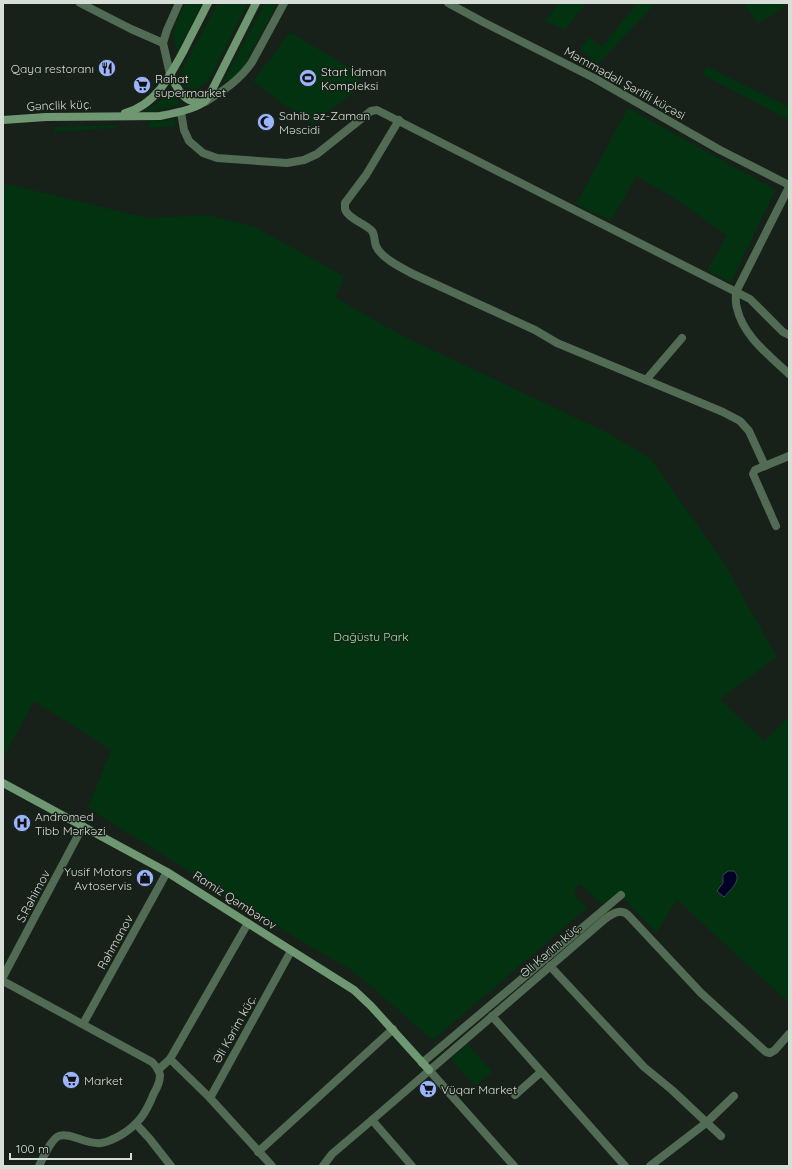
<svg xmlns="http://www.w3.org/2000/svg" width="792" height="1169" viewBox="0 0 792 1169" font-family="Quicksand,sans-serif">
<rect width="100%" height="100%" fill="#182119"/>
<g fill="#02320f">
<path d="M186,3H202L177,52L173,35L176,23Z"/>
<path d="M218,3H248L209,79C207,81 204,84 202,86C189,95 182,84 181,72Z"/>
<path d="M265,3H277L242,70L236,76L222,84Z"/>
<path d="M560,3H586L565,30L545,21Z"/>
<path d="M637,3H656L598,64L580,49L589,37L602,47Z"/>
<path d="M744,3H786L787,5L758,24Z"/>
<path d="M290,32L362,75L353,93L312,124L291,107L288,108L253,81Z"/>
<path d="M706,66L789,107V120L703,75Z"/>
<path d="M170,90L181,103L168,108L143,112L158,103Z"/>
<path d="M628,108L776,190L731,282L707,270L727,236L676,199L636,176L611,221L576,204Z"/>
<path d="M176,120L175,126L150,128L147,122Z"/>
<path d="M118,125L116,128L54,132L55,127Z"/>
<path d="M3,183L148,218L208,215L255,227L344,276L336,298L403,336L604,431L650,458L722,560L777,657L720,699L764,741L789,716V1003L677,900L656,933L621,895L603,904L600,903L580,884L573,893L587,908L433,1040L352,970L316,950L88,808L111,750L34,701L3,758Z"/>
<path d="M468,1044L492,1072L475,1086L451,1059Z"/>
</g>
<path fill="#010025" stroke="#41425a" d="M728,871H734C743,880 730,890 724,897L717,891L723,883V875Z"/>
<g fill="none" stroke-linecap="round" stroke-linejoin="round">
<g stroke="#526b54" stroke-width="8">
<path d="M80,3L131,29L163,43"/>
<path d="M181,112L184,130L189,141L203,153L217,158L287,163L304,160L317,154L371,111L377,110L750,299L783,332L789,335"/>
<path d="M399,120L366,175L345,203C345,204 345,208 345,209C347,218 366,224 372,231C375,235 374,241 376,246C381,258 402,268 413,274L535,330L557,343L723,412L740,421L749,431L765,466"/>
<path d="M789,187L736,292C736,297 735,303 737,308C743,336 769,355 789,374"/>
<path d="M646,380L682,338"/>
<path d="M776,526L753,474L755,470L789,456"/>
<path d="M550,966L644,1067L672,1090L721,1136"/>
<path d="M3,977L83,826"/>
<path d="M3,981L152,1062C156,1066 159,1070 160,1075C160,1081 157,1088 154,1093C146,1113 139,1124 121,1135C114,1139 108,1142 101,1143C87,1145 70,1132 59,1136C51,1139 43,1158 39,1166"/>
<path d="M492,1016L625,1166"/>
<path d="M83,1024L167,872"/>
<path d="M170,1059L248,923"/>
<path d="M422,1063L621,895"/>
<path d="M158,1070L170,1059L210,1098L272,1166"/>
<path d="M515,1095L541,1072"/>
<path d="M210,1098L291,951"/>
<path d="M372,1120L412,1166"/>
<path d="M136,1124L149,1138L171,1166"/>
<path d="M258,1152L393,1029"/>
<path d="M323,1166L332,1154L372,1120L605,919C612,914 620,908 628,915L701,993L766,1052L770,1053L775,1050L789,1034"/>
<path d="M650,1166L706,1123L734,1096"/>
</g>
<g stroke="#526b54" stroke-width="8">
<path d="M448,3L485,23L594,78L720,150L789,185"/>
<path d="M170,74L163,43L167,30L179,3"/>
<path d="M205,102C223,91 240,80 252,62L284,3"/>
<path d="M429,1070L514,1166"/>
</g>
<g stroke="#6e9772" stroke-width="8">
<path d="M170,74C177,88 184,104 201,102"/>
<path d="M125,113C156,105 170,76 184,50C192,34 200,19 208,3"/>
<path d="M3,120L46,117L160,116C171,114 197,109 205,101C208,98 209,95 211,92L256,3"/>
<path d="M3,783L167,872L354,990L371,1006L429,1070"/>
</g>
</g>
<defs>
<symbol id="restaurant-disc" viewBox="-11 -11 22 22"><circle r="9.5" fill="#9bb5fd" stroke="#182119"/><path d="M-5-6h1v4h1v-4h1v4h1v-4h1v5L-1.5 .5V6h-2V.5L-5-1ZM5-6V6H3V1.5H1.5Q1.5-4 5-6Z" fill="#111"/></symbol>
<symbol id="stadium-disc" viewBox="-11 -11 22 22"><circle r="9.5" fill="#9bb5fd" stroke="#182119"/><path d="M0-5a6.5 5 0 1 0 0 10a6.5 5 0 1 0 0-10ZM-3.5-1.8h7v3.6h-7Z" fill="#111"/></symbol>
<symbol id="supermarket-disc" viewBox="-11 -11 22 22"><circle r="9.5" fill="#9bb5fd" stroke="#182119"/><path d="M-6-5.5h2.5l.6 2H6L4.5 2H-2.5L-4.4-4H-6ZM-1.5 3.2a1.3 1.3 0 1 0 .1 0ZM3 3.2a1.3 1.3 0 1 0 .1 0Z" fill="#111"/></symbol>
<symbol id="mosque-disc" viewBox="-11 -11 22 22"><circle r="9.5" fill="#9bb5fd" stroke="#182119"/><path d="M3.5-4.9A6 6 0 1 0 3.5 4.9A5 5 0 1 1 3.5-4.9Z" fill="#111"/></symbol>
<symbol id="hospital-disc" viewBox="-11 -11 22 22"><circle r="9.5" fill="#9bb5fd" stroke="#182119"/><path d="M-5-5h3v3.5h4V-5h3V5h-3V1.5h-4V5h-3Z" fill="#111"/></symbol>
<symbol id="shop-disc" viewBox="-11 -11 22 22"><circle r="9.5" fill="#9bb5fd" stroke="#182119"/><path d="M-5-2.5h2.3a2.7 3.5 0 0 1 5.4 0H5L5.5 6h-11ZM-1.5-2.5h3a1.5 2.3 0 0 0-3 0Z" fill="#111"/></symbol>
</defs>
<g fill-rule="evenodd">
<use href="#restaurant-disc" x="97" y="58" width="20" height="20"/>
<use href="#stadium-disc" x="298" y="68" width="20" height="20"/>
<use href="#supermarket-disc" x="132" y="75" width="20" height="20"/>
<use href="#mosque-disc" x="256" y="112" width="20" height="20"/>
<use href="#hospital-disc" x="12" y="813" width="20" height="20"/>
<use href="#shop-disc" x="135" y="868" width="20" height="20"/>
<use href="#supermarket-disc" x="61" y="1070" width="20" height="20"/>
<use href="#supermarket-disc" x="418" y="1079" width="20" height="20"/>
</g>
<g text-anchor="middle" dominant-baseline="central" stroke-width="3" stroke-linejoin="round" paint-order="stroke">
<g font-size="12" fill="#d7ddd7" stroke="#182119" text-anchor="start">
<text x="94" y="68" text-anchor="end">Qaya restoranı</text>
<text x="321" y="71">Start İdman<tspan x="321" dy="14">Kompleksi</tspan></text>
<text x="155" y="78">Rahat<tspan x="155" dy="14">supermarket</tspan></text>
<text x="279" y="115">Sahib əz-Zaman<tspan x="279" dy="14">Məscidi</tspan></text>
<text x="35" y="816">Andromed<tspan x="35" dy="14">Tibb Mərkəzi</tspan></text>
<text x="132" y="871" text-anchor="end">Yusif Motors<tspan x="132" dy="14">Avtoservis</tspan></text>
<text x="84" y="1080">Market</text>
<text x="441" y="1089">Vüqar Market</text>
</g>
<g font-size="12" fill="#d7ddd7" stroke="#182119">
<text transform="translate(625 83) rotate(29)">Məmmədəli Şərifli küçəsi</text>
<text transform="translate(59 105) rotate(-2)">Gənclik küç.</text>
<text transform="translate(33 896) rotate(-62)">S.Rəhimov</text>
<text transform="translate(235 900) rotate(33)">Ramiz Qəmbərov</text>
<text transform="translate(115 942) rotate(-61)">Rəhmanov</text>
<text transform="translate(550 950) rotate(-41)">Əli Kərim küç.</text>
<text transform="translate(234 1029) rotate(-61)">Əli Kərim küç.</text>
</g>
<g font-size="12" fill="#92e89d" stroke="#182119">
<text x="371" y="636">Dağüstu Park</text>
</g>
</g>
<rect width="792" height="1169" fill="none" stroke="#d7ddd7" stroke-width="8"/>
<path d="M10 1153v6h121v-6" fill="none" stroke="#d7ddd7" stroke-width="2"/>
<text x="16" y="1153" font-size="12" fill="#d7ddd7" stroke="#182119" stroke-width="3" paint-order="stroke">100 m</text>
</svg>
